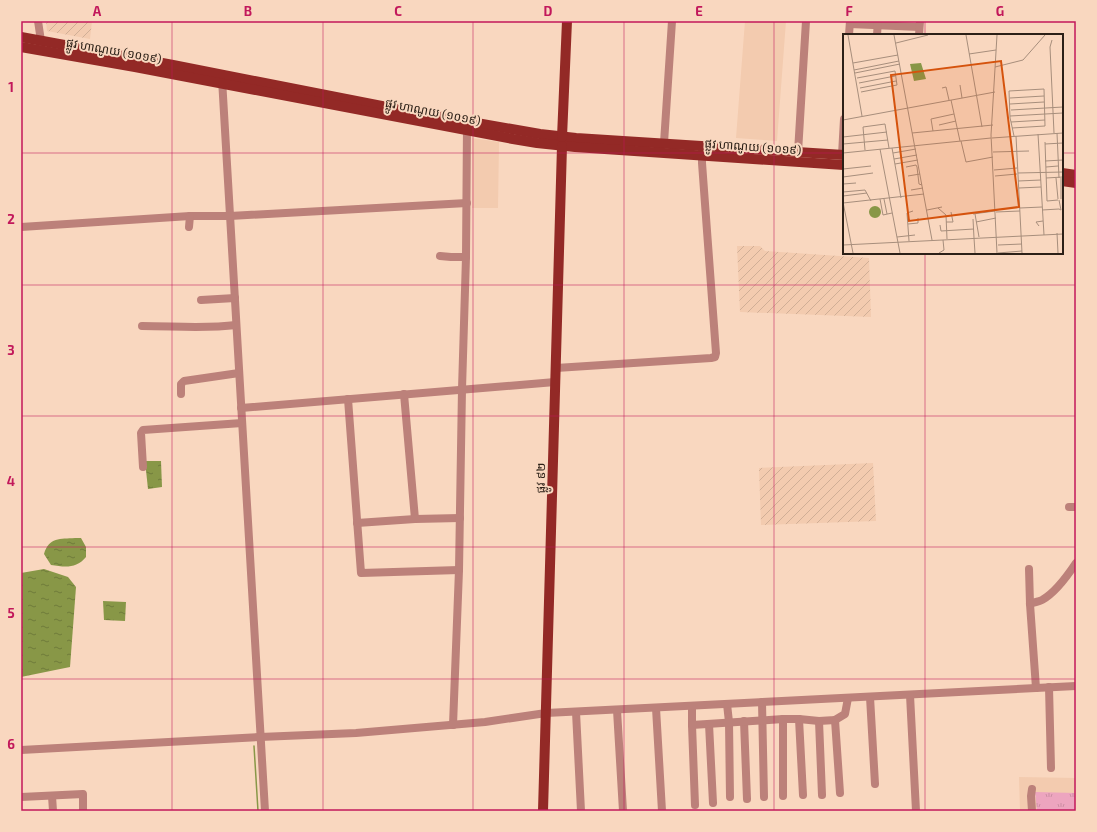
<svg xmlns="http://www.w3.org/2000/svg" width="1097" height="832" viewBox="0 0 1097 832" font-family="'Exo 2','Noto Sans Khmer',sans-serif">
<defs>
<pattern id="industrial-furrows" width="10" height="10" patternUnits="userSpaceOnUse"><rect width="10" height="10" fill="#f3cbaf"/><path d="M-1 1l2-2M0 10L10 0M9 11l2-2" fill="none" stroke="#d0ae96"/></pattern>
<pattern id="grass-tufts" width="24" height="20" patternUnits="userSpaceOnUse"><rect width="24" height="20" fill="#eda5bf"/><path d="M3 7l-1-3M5 7V3M7 7l1-3M15 17l-1-3M17 17v-4M19 17l1-3" fill="none" stroke="#cb8ea3"/></pattern>
<pattern id="water-ripples" width="26" height="14" patternUnits="userSpaceOnUse"><rect width="26" height="14" fill="#889747"/><path d="M2 4q2-2 4 0t4 0M15 11q2-2 4 0t4 0" fill="none" stroke="#6f7b3a"/></pattern>
</defs>
<rect width="100%" height="100%" fill="#f9d7bf"/>
<g fill="#f3cbaf">
<path d="M745,21H786L777,141L736,138Z"/>
<path d="M472,138L499,142L498,208H472Z"/>
<path d="M1076,765V811H1020L1019,777L1076,778Z"/>
</g>
<g fill="url(#industrial-furrows)">
<path d="M46,21H92L90,39L47,31Z"/>
<path d="M737,246H760L765,251L869,258L871,317L740,312Z"/>
<path d="M873,463L876,521L761,525L759,468Z"/>
</g>
<path fill="url(#grass-tufts)" d="M1035,792L1076,793V811H1037Z"/>
<g fill="url(#water-ripples)">
<path d="M145,461H161L162,487L148,489Z"/>
<path d="M75,538H81L86,547V557C76,569 65,567 51,565L44,554C49,537 60,539 75,538Z"/>
<path d="M44,569L68,577L76,587L70,667L21,677V573Z"/>
<path d="M103,601L126,602L125,621L104,620Z"/>
</g>
<g fill="none" stroke-linecap="round" stroke-linejoin="round">
<path stroke="#889747" stroke-width="1.5" d="M254,746L258,811"/>
<g stroke="#bc817a" stroke-width="8">
<path d="M38,21L41,41V45"/>
<path d="M850,24L919,27"/>
<path d="M849,35L850,21"/>
<path d="M877,35L878,21"/>
<path d="M919,35L920,21"/>
<path d="M222,79L265,811"/>
<path d="M664,143L672,21"/>
<path d="M798,152L806,21"/>
<path d="M842,155L844,119"/>
<path d="M21,227L190,216H230L467,203"/>
<path d="M189,227L190,216"/>
<path d="M440,256L451,257H466"/>
<path d="M201,300L235,298"/>
<path d="M142,326C174,326 205,329 236,325"/>
<path d="M556,368L711,358L715,357L716,353L702,163V151"/>
<path d="M181,394V384L184,381L239,373"/>
<path d="M404,394L415,519"/>
<path d="M348,399L361,573L459,570"/>
<path d="M241,408L555,382"/>
<path d="M143,467L141,433L143,430L242,423"/>
<path d="M1069,507H1076"/>
<path d="M357,523L415,519L460,518"/>
<path d="M1029,569L1030,604L1036,688"/>
<path d="M1030,604C1034,602 1038,602 1042,600C1055,593 1068,575 1076,563"/>
<path d="M1049,687L1051,768"/>
<path d="M910,695L916,811"/>
<path d="M870,697L875,784"/>
<path d="M762,702L764,797"/>
<path d="M727,704L729,722L730,797"/>
<path d="M692,706V725"/>
<path d="M656,708L662,811"/>
<path d="M617,710L623,811"/>
<path d="M576,712L581,811"/>
<path d="M783,719V796"/>
<path d="M799,719L803,795"/>
<path d="M835,720L840,793"/>
<path d="M744,721L747,799"/>
<path d="M819,721L822,795"/>
<path d="M709,724L713,803"/>
<path d="M453,725L459,570L462,389L466,257L467,126"/>
<path d="M21,750L260,737L356,733L485,722L546,713L1076,686"/>
<path d="M1032,789L1031,796L1032,811"/>
<path d="M52,796L53,811"/>
<path d="M21,797L83,794V811"/>
<path d="M695,805L692,725L783,719H799L819,721L835,720L845,714L848,698"/>
</g>
<g stroke="#932926" stroke-width="10">
<path d="M21,37L173,65L397,109L540,134L576,138L844,155"/>
<path d="M21,47L135,67L513,139L537,143L575,147L844,165"/>
<path d="M562,137L567,21"/>
<path d="M1062,173L1076,175"/>
<path d="M1062,181L1076,183"/>
<path d="M543,811L562,146"/>
</g>
</g>
<path fill="none" stroke="#c2185b" stroke-width="1" stroke-opacity="0.55" d="M172,21V811M323,21V811M473,21V811M624,21V811M774,21V811M925,21V35M21,153H844M1062,153H1076M925,253V811M21,285H1076M21,416H1076M21,547H1076M21,679H1076"/>
<g text-anchor="middle" dominant-baseline="central" stroke-width="4" stroke-linejoin="round" paint-order="stroke">
<g font-size="12" fill="#2c2017" stroke="#f9d7bf">
<text transform="translate(114 50) rotate(10)">ផ្លូវ ហាណូយ (១០១៩)</text>
<text transform="translate(433 111) rotate(11)">ផ្លូវ ហាណូយ (១០១៩)</text>
<text transform="translate(753 146) rotate(4)">ផ្លូវ ហាណូយ (១០១៩)</text>
<text transform="translate(540 478) rotate(-89)">ផ្លូវ ៩២</text>
</g>
</g>
<g transform="translate(843 34)">
<rect width="220" height="220" fill="#f9d7bf"/>
<path d="M78,29L83,45L71,47L67,30ZM26 178a6 6 0 1 1 12 0a6 6 0 1 1-12 0Z" fill="#889747"/>
<path fill="none" stroke="#a78e7c" stroke-width="1" d="M5,1L19,82M51,1L89,206M123,1L139,93M209,6L207,13L211,99M53,9L85,1M126,20L153,16M10,29L55,21M152,33L180,26L202,1M11,36L56,27M12,39L57,30M14,44L52,37L54,51L18,58M16,49L52,42M117,51L119,64M17,54L53,47M99,54L103,53L106,66M167,64L201,62M108,66L117,107M167,70L201,68M168,76L220,73M167,82L220,79M0,86L152,58M168,88L202,86M96,91L113,87M169,94L202,92L201,55L166,57L167,84L168,88L171,102M90,97L88,85L111,80M69,99L150,91M214,99L216,144M195,100L201,201M173,102L179,219M0,103L44,98M149,104L220,99M118,107L123,128L150,123M202,108L204,167L215,166M0,110L45,106M202,110L220,109M49,114L58,164M37,115L57,219M22,116L20,93L42,90L46,114M150,118L186,117M0,119L148,104M50,119L73,115M51,125L74,121M202,127L220,126M52,130L75,126M63,133L73,131L74,133M74,133L76,150L79,151M203,133L215,132M0,135L28,132M151,136L174,134M175,139L220,138M65,142L77,140M152,142L174,140M0,143L30,139M203,144L220,143M213,144L215,165M175,147L198,146M0,150L13,149M176,154L198,153M68,156L80,154M0,158L22,156L28,167M0,162L24,159M37,165L40,181L49,179M41,165L44,180M218,165V144M216,166L218,176L216,175M0,168L10,219M0,169L81,160M95,174L103,181L104,205M177,174L199,173M84,176L99,173M199,176L216,175M153,178L177,177M130,180L152,177M132,180L136,203M130,185L131,204M103,188H110L108,178M133,188L153,184M65,190L75,189V184M97,191L98,197L131,195M196,192L193,188L200,187M214,199L215,219M54,203L72,201M131,204L132,219M66,207L64,179L70,177M0,211L220,200M155,211L179,210M96,219L101,216L100,206M154,219L148,101L154,1M155,219L179,217"/>
<path fill="#d5530d" fill-opacity="0.15" stroke="#d5530d" stroke-width="2" d="M158,27L176,173L66,187L48,41Z"/>
<rect width="220" height="220" fill="none" stroke="#2c2017" stroke-width="2"/>
</g>
<rect width="1097" height="832" fill="none" stroke="#f9d7bf" stroke-width="44"/>
<rect x="22" y="22" width="1053" height="788" fill="none" stroke="#c2185b" stroke-width="1.5"/>
<g font-size="13" text-anchor="middle" font-weight="bold" fill="#c2185b">
<text x="97" y="16">A</text>
<text x="248" y="16">B</text>
<text x="398" y="16">C</text>
<text x="548" y="16">D</text>
<text x="699" y="16">E</text>
<text x="849" y="16">F</text>
<text x="1000" y="16">G</text>
<text x="11" y="92">1</text>
<text x="11" y="224">2</text>
<text x="11" y="355">3</text>
<text x="11" y="486">4</text>
<text x="11" y="618">5</text>
<text x="11" y="749">6</text>
</g>
</svg>
